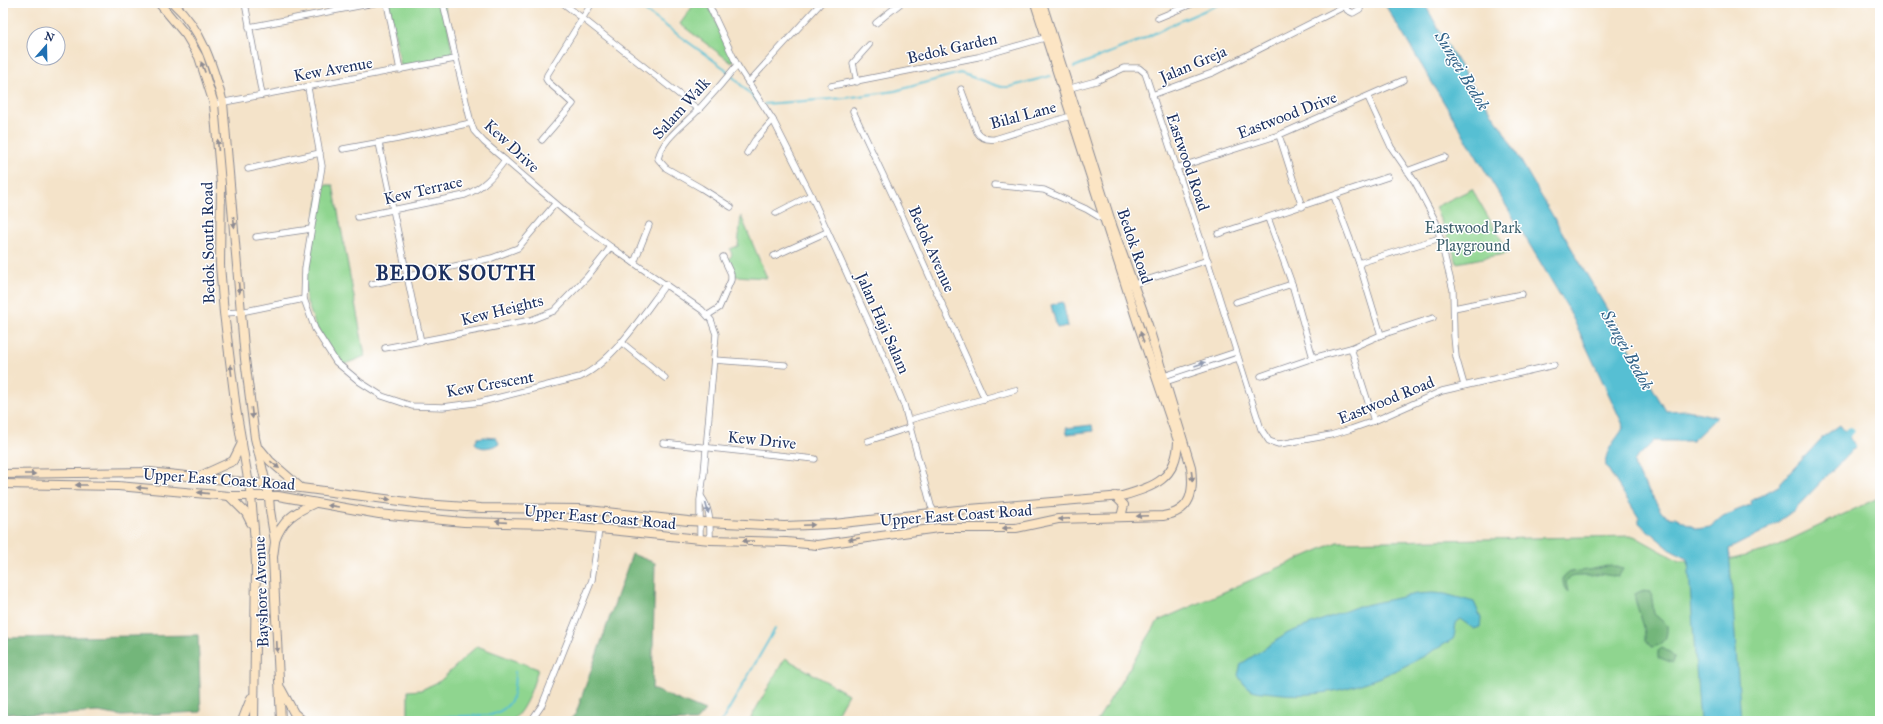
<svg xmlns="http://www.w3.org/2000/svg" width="1883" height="724" viewBox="0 0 1883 724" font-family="'IM FELL Great Primer',serif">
<rect width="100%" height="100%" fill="#fff"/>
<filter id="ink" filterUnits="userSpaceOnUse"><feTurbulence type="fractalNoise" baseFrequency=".025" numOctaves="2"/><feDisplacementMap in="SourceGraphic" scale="8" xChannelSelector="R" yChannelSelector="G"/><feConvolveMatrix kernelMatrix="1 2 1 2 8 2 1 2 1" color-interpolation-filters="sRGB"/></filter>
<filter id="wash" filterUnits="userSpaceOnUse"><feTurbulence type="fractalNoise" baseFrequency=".012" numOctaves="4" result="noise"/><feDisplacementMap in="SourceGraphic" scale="16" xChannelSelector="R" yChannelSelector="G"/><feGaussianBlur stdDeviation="0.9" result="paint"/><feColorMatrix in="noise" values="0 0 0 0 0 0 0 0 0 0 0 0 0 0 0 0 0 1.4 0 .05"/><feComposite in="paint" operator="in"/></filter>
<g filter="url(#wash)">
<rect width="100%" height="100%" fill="#f4e3c9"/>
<g fill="#8fd58f" stroke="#558276">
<path d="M393,3H444L453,56L401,67L389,4Z"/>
<path d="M695,3H707L734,60L732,63L680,24Z"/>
<path d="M321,185H333L365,356L343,365L331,351L316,327L306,299L305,282Z"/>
<path d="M1472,189L1509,253L1457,263L1448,237L1435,207Z"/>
<path d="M741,216L767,278L735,276L728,260L732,255L730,249L738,246Z"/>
<path d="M1880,497V721H1097L1158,621L1337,542L1634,536L1679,561L1733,559L1768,550Z"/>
<path d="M477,646L538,669C532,688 527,707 512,721H408V691L421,690L440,681Z"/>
<path d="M785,658L848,694L833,721H749Z"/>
</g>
<g fill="#73b67a" stroke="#47726c">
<path d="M632,554L655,563L652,689L705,711L696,721H569L576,713Z"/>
<path d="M1611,565L1623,569L1618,577L1601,574L1591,576H1575L1569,578L1566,582L1568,592C1563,588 1563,583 1563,577L1570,571C1578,573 1603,567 1611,565Z"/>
<path d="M1641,591L1651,592L1654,614L1667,625C1668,638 1664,646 1651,647L1645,640C1647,626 1633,602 1635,594Z"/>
<path d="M198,635L201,712L122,716L98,712L55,715L3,713V638Z"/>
<path d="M1662,648L1671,653L1675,657L1673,663L1658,657V651Z"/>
</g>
<g fill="#56bfd3" stroke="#387798">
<path d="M1384,3H1424L1461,68L1500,125L1666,411L1687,410L1717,417L1692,441H1654L1634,461L1635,468L1662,513L1671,518L1675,517L1697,529L1710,527L1723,516L1750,505L1751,501L1780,485L1781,482L1824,436L1840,425L1856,446L1793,511L1768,529L1729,549L1741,721H1700L1688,559L1672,551L1639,523V518L1606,466C1603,452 1617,439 1624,427L1569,310Z"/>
<path d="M1063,302L1068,326L1057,328L1051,305Z"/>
<path d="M1092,425L1093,431L1067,434L1066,428Z"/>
<path d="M485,437L496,438L499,443L498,445C490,447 481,451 475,443L478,438Z"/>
<path d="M1432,593L1445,594L1474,602L1481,618L1480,627L1474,629L1460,619L1458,620C1454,625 1456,633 1453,639C1400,672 1338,702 1274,693C1255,691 1248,693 1238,675L1241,664L1288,633L1356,607L1416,594Z"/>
</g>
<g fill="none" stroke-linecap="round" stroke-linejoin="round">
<g stroke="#56bfd3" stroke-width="2">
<path d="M634,3L724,68L760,104"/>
<path d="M1074,67L1141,40L1171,25L1222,3"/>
<path d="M764,104L845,98L895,91L960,73L1001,87H1009L1050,76"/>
<path d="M415,721V718L491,715C515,707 514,695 515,672"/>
<path d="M722,721L775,629"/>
</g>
<path stroke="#56bfd3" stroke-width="7" d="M1841,440L1851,431"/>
</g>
</g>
<g filter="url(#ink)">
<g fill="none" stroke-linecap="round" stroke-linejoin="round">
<defs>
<g id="minor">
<path d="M245,3L262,95"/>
<path d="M387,3L400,70"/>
<path d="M443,3L471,123L474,131L484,142L574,219L611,247L702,310L711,320L716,334L704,473L700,500V539"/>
<path d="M563,3L699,110"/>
<path d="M708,3L737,65L773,120L811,195L874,333L904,405L931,506L935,513"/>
<path d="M1345,3L1347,10L1353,13L1360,9L1362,3"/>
<path d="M1158,18L1194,3"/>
<path d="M876,23L901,3"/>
<path d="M249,27L374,3"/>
<path d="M857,82L853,63L869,45"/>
<path d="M748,83L821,3"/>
<path d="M831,86L978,57L1048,37"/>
<path d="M308,88L322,166L305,268L304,299L315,329L336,362L360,382L382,396L412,406L443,407L481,402L580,377C613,362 644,313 666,284"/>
<path d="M961,89L977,132C981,138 988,140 995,139L1074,115"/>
<path d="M1067,89L1096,81L1124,68H1139L1145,73L1201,240L1261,429L1269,441L1278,444L1286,443L1331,435L1351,429L1374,421L1442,391L1554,365"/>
<path d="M1152,95L1212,73L1345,6"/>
<path d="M1368,97L1391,147L1415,182L1436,222L1453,290L1454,336L1456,357L1464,385"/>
<path d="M214,104L455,59"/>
<path d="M853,111L900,211L985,399"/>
<path d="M1279,135L1302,207"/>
<path d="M542,140L573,104L548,82L546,79L547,75L592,3"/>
<path d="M379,143L421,342"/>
<path d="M343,149L398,139L471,123"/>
<path d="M747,153L755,140L773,120"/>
<path d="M1176,168L1279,135L1404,80"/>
<path d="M248,169L320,153"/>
<path d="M1407,171L1445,157"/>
<path d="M994,185L1044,190L1086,209L1106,221"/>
<path d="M1334,196L1359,263L1381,335"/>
<path d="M731,207L701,188L666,168L658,159C662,139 685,124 699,109C712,95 725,80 737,65"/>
<path d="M776,213L811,195"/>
<path d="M358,217L465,195C483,188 494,175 505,160"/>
<path d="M1268,218L1292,284L1313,358"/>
<path d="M1218,234L1388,177"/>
<path d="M256,237L311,229"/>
<path d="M774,256L827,232"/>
<path d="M634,263L649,225"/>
<path d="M1359,263L1440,238"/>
<path d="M372,284L492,258L518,248L555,204"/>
<path d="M1131,285L1208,260"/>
<path d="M1236,302L1292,284"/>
<path d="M1454,308L1522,294"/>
<path d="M224,313L241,312L304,299"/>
<path d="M708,315L719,308L731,280V274L723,257"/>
<path d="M621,342L665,378"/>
<path d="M385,348L531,320L554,311L587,277L611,247"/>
<path d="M1351,348L1374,421"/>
<path d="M714,360L785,365"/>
<path d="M1261,376L1313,358L1351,348L1381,335L1433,318"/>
<path d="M1161,377L1236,352"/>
<path d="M1162,383L1238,358"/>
<path d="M909,420L1015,390"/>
<path d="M868,441L911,427"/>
<path d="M663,443L815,459"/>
<path d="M701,496C711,510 710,524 710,540"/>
<path d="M531,721L542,705L592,580L599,529"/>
</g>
<g id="secondary">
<path d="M159,3L186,35L199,57L214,104L221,184L220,265L224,313L236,409L251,496L254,529L256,564L254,721"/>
<path d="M173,3C202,29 213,66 223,103L245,359L255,438L269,496L270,510L275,542L273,557L281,721"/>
<path d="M261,450L270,461L301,488"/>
<path d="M3,474L149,472L301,488L423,504L481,508L579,509L688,521L784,526L834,524L958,510L1122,496C1154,487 1177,479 1178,441L1139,327L1035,3"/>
<path d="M200,476L233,461L242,443"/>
<path d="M3,484L118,486L229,496H278L379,514L464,522L550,524L710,540L786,542L817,545L938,528H1016L1058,519L1163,516C1192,511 1194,492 1191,467L1148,325L1112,225L1042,3"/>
<path d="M229,496L246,513L251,523"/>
<path d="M1115,496L1124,505L1121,517"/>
<path d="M275,541C282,520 295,512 315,503"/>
<path d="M281,689L294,713L303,721"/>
<path d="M242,721L251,698"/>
</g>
</defs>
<use href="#minor" stroke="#888994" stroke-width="7"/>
<use href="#secondary" stroke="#888994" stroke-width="10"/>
<use href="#minor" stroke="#fff" stroke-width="5.5"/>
<use href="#secondary" stroke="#fce5c4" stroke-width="8"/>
</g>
<defs><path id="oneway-solid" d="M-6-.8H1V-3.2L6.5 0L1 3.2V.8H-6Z"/></defs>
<g fill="#8c8a91">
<use href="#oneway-solid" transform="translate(203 67) rotate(-111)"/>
<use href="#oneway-solid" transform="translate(218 145) rotate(-94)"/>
<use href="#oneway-solid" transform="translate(234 222) rotate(85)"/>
<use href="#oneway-solid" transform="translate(239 288) rotate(86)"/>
<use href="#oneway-solid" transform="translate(1142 337) rotate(-109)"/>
<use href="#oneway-solid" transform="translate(231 370) rotate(-97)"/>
<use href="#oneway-solid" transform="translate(252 413) rotate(83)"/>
<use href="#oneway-solid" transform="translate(275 465) rotate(39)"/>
<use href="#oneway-solid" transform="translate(30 474)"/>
<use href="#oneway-solid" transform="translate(1192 476) rotate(83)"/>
<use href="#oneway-solid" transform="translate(81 485) rotate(180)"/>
<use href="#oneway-solid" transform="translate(142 488) rotate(-175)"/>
<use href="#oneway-solid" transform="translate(203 493) rotate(-174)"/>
<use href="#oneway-solid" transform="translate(385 499) rotate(7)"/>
<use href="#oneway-solid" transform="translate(333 506) rotate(-171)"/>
<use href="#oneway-solid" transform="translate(1142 516) rotate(178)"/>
<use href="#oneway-solid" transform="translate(1064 519) rotate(177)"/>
<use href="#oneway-solid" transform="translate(501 522) rotate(-176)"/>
<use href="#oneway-solid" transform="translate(809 525) rotate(-2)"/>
<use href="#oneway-solid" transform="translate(1008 528) rotate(177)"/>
<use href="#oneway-solid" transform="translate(854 539) rotate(171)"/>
<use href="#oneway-solid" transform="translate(748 541) rotate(-179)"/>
<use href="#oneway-solid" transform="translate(277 647) rotate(87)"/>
</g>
<g fill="#8d97ae">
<use href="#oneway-solid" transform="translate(1200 364) rotate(-19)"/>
<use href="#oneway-solid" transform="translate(707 508) rotate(75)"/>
</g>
</g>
<g text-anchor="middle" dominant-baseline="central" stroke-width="3" stroke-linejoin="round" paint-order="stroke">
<g font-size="16" fill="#1b2f5e" stroke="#fff">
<text transform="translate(952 48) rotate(-13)">Bedok Garden</text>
<text transform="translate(1193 64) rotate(-23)">Jalan Greja</text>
<text transform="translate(333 69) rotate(-10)">Kew Avenue</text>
<text transform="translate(681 108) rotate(-48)">Salam Walk</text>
<text transform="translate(1023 115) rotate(-15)">Bilal Lane</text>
<text transform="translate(1287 115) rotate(-21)">Eastwood Drive</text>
<text transform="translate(512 146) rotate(43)">Kew Drive</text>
<text transform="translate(1188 162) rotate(71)">Eastwood Road</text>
<text transform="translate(423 190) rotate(-13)">Kew Terrace</text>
<text transform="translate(208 243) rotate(-91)">Bedok South Road</text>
<text transform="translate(1135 246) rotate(71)">Bedok Road</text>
<text transform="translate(932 249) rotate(66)">Bedok Avenue</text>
<text transform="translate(502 310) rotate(-14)">Kew Heights</text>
<text transform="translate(883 323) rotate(66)">Jalan Haji Salam</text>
<text transform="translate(490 384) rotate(-10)">Kew Crescent</text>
<text transform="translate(1386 400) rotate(-22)">Eastwood Road</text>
<text transform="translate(762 440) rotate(6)">Kew Drive</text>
<text transform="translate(219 479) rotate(4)">Upper East Coast Road</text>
<text transform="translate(956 515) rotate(-4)">Upper East Coast Road</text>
<text transform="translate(600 517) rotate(5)">Upper East Coast Road</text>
<text transform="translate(261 592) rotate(-92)">Bayshore Avenue</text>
</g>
<g font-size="16" fill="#3e616d" stroke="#fff">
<text x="1473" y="227">Eastwood Park<tspan x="1473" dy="18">Playground</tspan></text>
</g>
<g font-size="17" font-style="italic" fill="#306187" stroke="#fff">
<text transform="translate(1462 71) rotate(59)">Sungei Bedok</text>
<text transform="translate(1627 350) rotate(61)">Sungei Bedok</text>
</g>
<g font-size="20" font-weight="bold" letter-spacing="1" fill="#1b2f5e" stroke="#fff">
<text x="456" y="273">BEDOK SOUTH</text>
</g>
</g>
<rect width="1883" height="724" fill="none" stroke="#fff" stroke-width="16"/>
<g transform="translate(46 46) rotate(20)"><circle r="19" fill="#ffffff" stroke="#a4acbf"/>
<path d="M0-3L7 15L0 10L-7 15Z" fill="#1f6fb2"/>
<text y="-6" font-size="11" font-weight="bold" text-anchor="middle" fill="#1b2f5e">N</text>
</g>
</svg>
